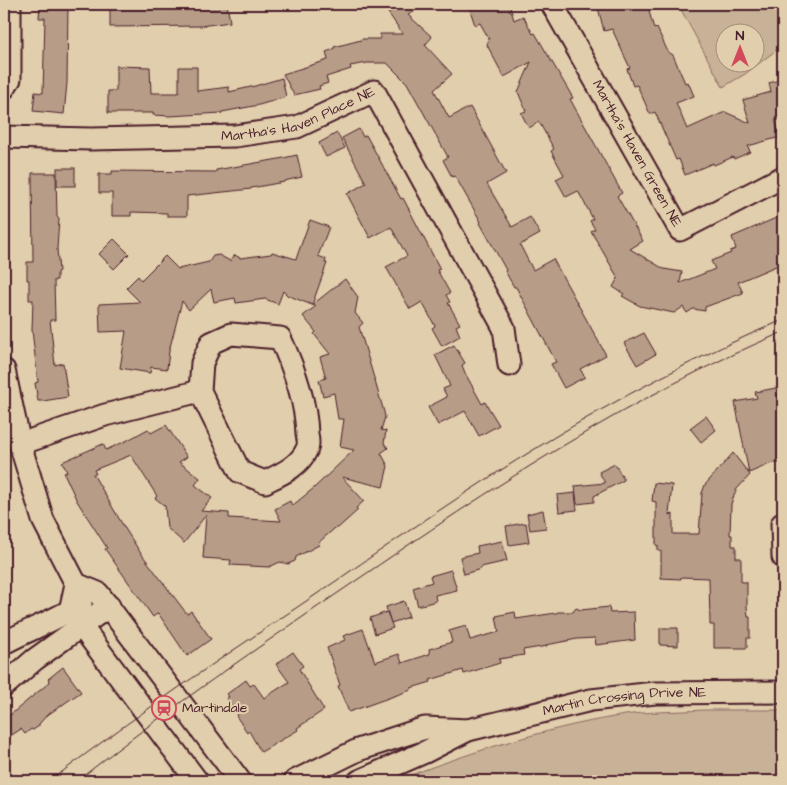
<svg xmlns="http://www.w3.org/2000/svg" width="787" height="785" viewBox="0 0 787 785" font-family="'Architects Daughter',sans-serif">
<rect width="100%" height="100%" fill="#e1ceac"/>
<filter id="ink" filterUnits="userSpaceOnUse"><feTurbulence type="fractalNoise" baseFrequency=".02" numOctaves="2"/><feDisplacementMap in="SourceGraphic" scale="10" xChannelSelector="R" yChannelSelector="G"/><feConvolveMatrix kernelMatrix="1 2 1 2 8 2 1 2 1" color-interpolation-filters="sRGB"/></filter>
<g filter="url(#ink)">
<g fill="#c8b297" stroke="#896861" fill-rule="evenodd">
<path d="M678,4H783V45L745,74L723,87ZM724,32H754V62H724Z"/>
<path d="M704,710H783V781H395C468,753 542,729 619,716C647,711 676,712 704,710Z"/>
</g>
<g fill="#b79d88" stroke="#4a1f2b">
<path d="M40,4H68L67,83L64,114L33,111L35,92L43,93L45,18H39Z"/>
<path d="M110,4H227L230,22L200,26L110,27Z"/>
<path d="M382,4H425L408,15L432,37L425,45L452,74L434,90L449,118L470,107L506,173L487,184L512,227L530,217L540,234L520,245L533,270L553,259L606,355L580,369L585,377L564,388L551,364L556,362L516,287H514L505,271L506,270L480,223L481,222L455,176L452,177L443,160L448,157L407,83L387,63H367L350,66L351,69L326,77L328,83L319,86L320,89L294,95L283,74L328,60L326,52L334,49V47L361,40V39H380V34H403Z"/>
<path d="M468,4H509L514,20L523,16L533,34L535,33L573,98L570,99L622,193L617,196L643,241L630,249L664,269L682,272L680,283L715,269L711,261L731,253L730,251L736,249L732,237L783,215V263L738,282L743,293L705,307V311L693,309L687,313L683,307L674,313L640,306L622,296L624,294L613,287L618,278L591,231L595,229L590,221L593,219L578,191L566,197L556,179L564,175L551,151L554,149L539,122L529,128L521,113L526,111L518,92L531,62L504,77L487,45L489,39L480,23L475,25Z"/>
<path d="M597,4H647L654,29L657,28L668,52L673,55L685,83L688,82L694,96L676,103L687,129L725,112L750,123L743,100L771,92L769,83L783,79V119L775,120L780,137L748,146L750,152L734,159L733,157L714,165L713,163L685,175L679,159L676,160L655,112L650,114L637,85L633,86L627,69L630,68L612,29L604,31Z"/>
<path d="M116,66L150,67L151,93H179V67H197V91L229,87V92L255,86L282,78L286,97L259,105L222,112V113L170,116L153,115V113H108V91H116Z"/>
<path d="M359,129L363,137L366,135L401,199L403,198L440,269L437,270L450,293L446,295L450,302L448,303L460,324L456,326L460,336L442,346L432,328L435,326L422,302L410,309L386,267L407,256L391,227L370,238L347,194L366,183L342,138Z"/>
<path d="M337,133L345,148L326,157L319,143Z"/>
<path d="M297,155L302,177L284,181V182L251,188V189L187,196V216H167V213L131,212V216H112V193H99V174H112V171L216,172V170L279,159Z"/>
<rect x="57" y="168" width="18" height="18"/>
<path d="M32,173H56L57,217L59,219L57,249L59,271L57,272V280H54L55,320H50L55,365L63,363L68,397L43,401H38L35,383L38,382L32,330L33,300H29V280H27V262H33Z"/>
<path d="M310,220L329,227L318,256L326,259L325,263H327L312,305L287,295L283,291L278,304L265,299L236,303L235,298L214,302L211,289L189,310L182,301L169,351L167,369L151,367L150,373L120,368L126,331L100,332L99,304L140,302L126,288L138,276L141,280L165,256L178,269L209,262L213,256L219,255L230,261L235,255L240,258L271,254L272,252L296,259Z"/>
<path d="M114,239L129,254L114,269L99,254Z"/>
<path d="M345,279L358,297L355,313L363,323L359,327L384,412L385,417L381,430L386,431L384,443L388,448L381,453L388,466L383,487L342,477L364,501L356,508L358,510L338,528H335L318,543L319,545L296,557L295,561L288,564L280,562L269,567L230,565L231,560L203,558L206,515L184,543L167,528L165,506L155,498L157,496L131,455L94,470L96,474H93L124,527L140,552L187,614L191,611L211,639L187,656L158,613L153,617L105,549L107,548L77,501L64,473L67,472L62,462L103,444L106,450L128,440L148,429L151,433L166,425L187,457L179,462L200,478L195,485L212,498L201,511L229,513V518L281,521L275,509L290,501L292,506L314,488L354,450L340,447L344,419H338L334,393L323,396L319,380L326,378L320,357L330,354L314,334L316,332L303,316L316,306L312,305Z"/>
<path d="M644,333L656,354L637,365L624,343Z"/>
<path d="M454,345L465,363L462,365L465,373L482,404L485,402L499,425L479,436L465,411L438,425L428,407L447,397L443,389L450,386L435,355Z"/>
<path d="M776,388L783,424V463H772L749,473L735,402L757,398L755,392Z"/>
<path d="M706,416L716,430L701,442L690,428Z"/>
<path d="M733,453L750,475L736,490L731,504L730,535H732V546H736V558H741V582H747V606L748,617H750V638H747V648H714V625H710L709,578L681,577V579L661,578V551H658V546L656,545V502L652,501L654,483L672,485L669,515L673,514V534H699L702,493L705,485Z"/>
<path d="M615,464L624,480L594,496V502L577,504L575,486L605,483L599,472Z"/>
<path d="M575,493L577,510L559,512L557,495Z"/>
<path d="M543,510L546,528L530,530L527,514Z"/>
<path d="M526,523L529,542L509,545L506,526Z"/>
<path d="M502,541L507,561L481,567V569L464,574L460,557L478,553L477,546Z"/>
<path d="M451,570L457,590L435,595L436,601L418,606L413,588L432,582L430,576Z"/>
<path d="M404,601L409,617L391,623L386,607Z"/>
<path d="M609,607L610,613L634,612L635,640L596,645L595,638L577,639L546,645L547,646L523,650L524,655L499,659L500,663L464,674L463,670L430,680L431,682L411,688V690L349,712L338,686L340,685L327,648L345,640L343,636L363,629L375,662L399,654L402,663L430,654L429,649L452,642L449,631L466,626L470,640L499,632L496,616L515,612L516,619L556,613L558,612H573L576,608L581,610Z"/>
<path d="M387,612L393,628L375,634L370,618Z"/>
<path d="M660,628H678V646L660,645Z"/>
<path d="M293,652L303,666L299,669L324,710L297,728L298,730L261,752L249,731L247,732L236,716L238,715L226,698L229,697L227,694L246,680L250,686L254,684L264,698L289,682L276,664Z"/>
<path d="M63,667L81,692L46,716L39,724V726L33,730L31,729L25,734L21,729L4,740V720L50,682L48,679Z"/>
</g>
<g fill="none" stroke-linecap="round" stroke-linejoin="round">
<defs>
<g id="minor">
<path id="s1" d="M552,4L680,230L783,177"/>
<path d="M4,88L10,79V4"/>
<path id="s2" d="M4,137L91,139L235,136L297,127L374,91L504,328L509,365"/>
<path d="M231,334L280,338C294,368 306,401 307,434C308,439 309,445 307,449C299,467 281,474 265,482L240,472L200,391L202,363L211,343Z"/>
<path d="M4,370L20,444L43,520L76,584L70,611L197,781"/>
<path d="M20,444L105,415L200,391"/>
<path d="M782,524L783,557"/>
<path d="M76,584L98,593L240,781"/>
<path d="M4,643C30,629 56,620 81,604"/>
<path d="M4,686L34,660L109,606"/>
<path d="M295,781L358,750L425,728L468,730"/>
<path id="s3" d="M359,781L425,752L468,730L591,700L655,693L783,692"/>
</g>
</defs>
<use href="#minor" stroke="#4a1f2b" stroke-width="25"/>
<use href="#minor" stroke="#e1ceac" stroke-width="21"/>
<g stroke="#4a1f2b" stroke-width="1">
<path d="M50,781C142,710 240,646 336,581C404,534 472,487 543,444C620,397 700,355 783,320"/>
<path d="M77,781C166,710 260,646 354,582C491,488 630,397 783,332"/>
</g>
</g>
</g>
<defs>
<symbol id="station-ring" viewBox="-11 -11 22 22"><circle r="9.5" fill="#e1ceac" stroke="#d1495b" stroke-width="1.5"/><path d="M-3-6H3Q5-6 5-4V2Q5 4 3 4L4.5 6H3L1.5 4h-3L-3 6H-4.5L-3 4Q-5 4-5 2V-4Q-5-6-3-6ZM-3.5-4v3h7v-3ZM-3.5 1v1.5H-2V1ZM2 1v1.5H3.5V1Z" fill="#d1495b"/></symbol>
</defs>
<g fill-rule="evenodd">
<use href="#station-ring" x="150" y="694" width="28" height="28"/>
</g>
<g text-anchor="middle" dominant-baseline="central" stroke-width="4" stroke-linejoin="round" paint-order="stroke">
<g font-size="14" fill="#4a1f2b" stroke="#e1ceac">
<text stroke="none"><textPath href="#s2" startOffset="298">Martha's Haven Place NE</textPath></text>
<text stroke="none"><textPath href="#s1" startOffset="172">Martha's Haven Green NE</textPath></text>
<text stroke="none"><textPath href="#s3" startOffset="280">Martin Crossing Drive NE</textPath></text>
</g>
<g font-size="14" fill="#4a1f2b" stroke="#e1ceac" text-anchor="start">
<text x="182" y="708">Martindale</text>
</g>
</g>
<rect width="787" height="785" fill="none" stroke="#e1ceac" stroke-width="20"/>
<rect x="10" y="10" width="767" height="765" fill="none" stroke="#4a1f2b" stroke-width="2" filter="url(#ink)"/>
<g transform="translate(740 48)"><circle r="24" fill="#e1ceac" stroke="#a58878"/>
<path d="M0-4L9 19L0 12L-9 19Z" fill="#d1495b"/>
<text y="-8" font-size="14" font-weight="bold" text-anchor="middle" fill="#4a1f2b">N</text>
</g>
</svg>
